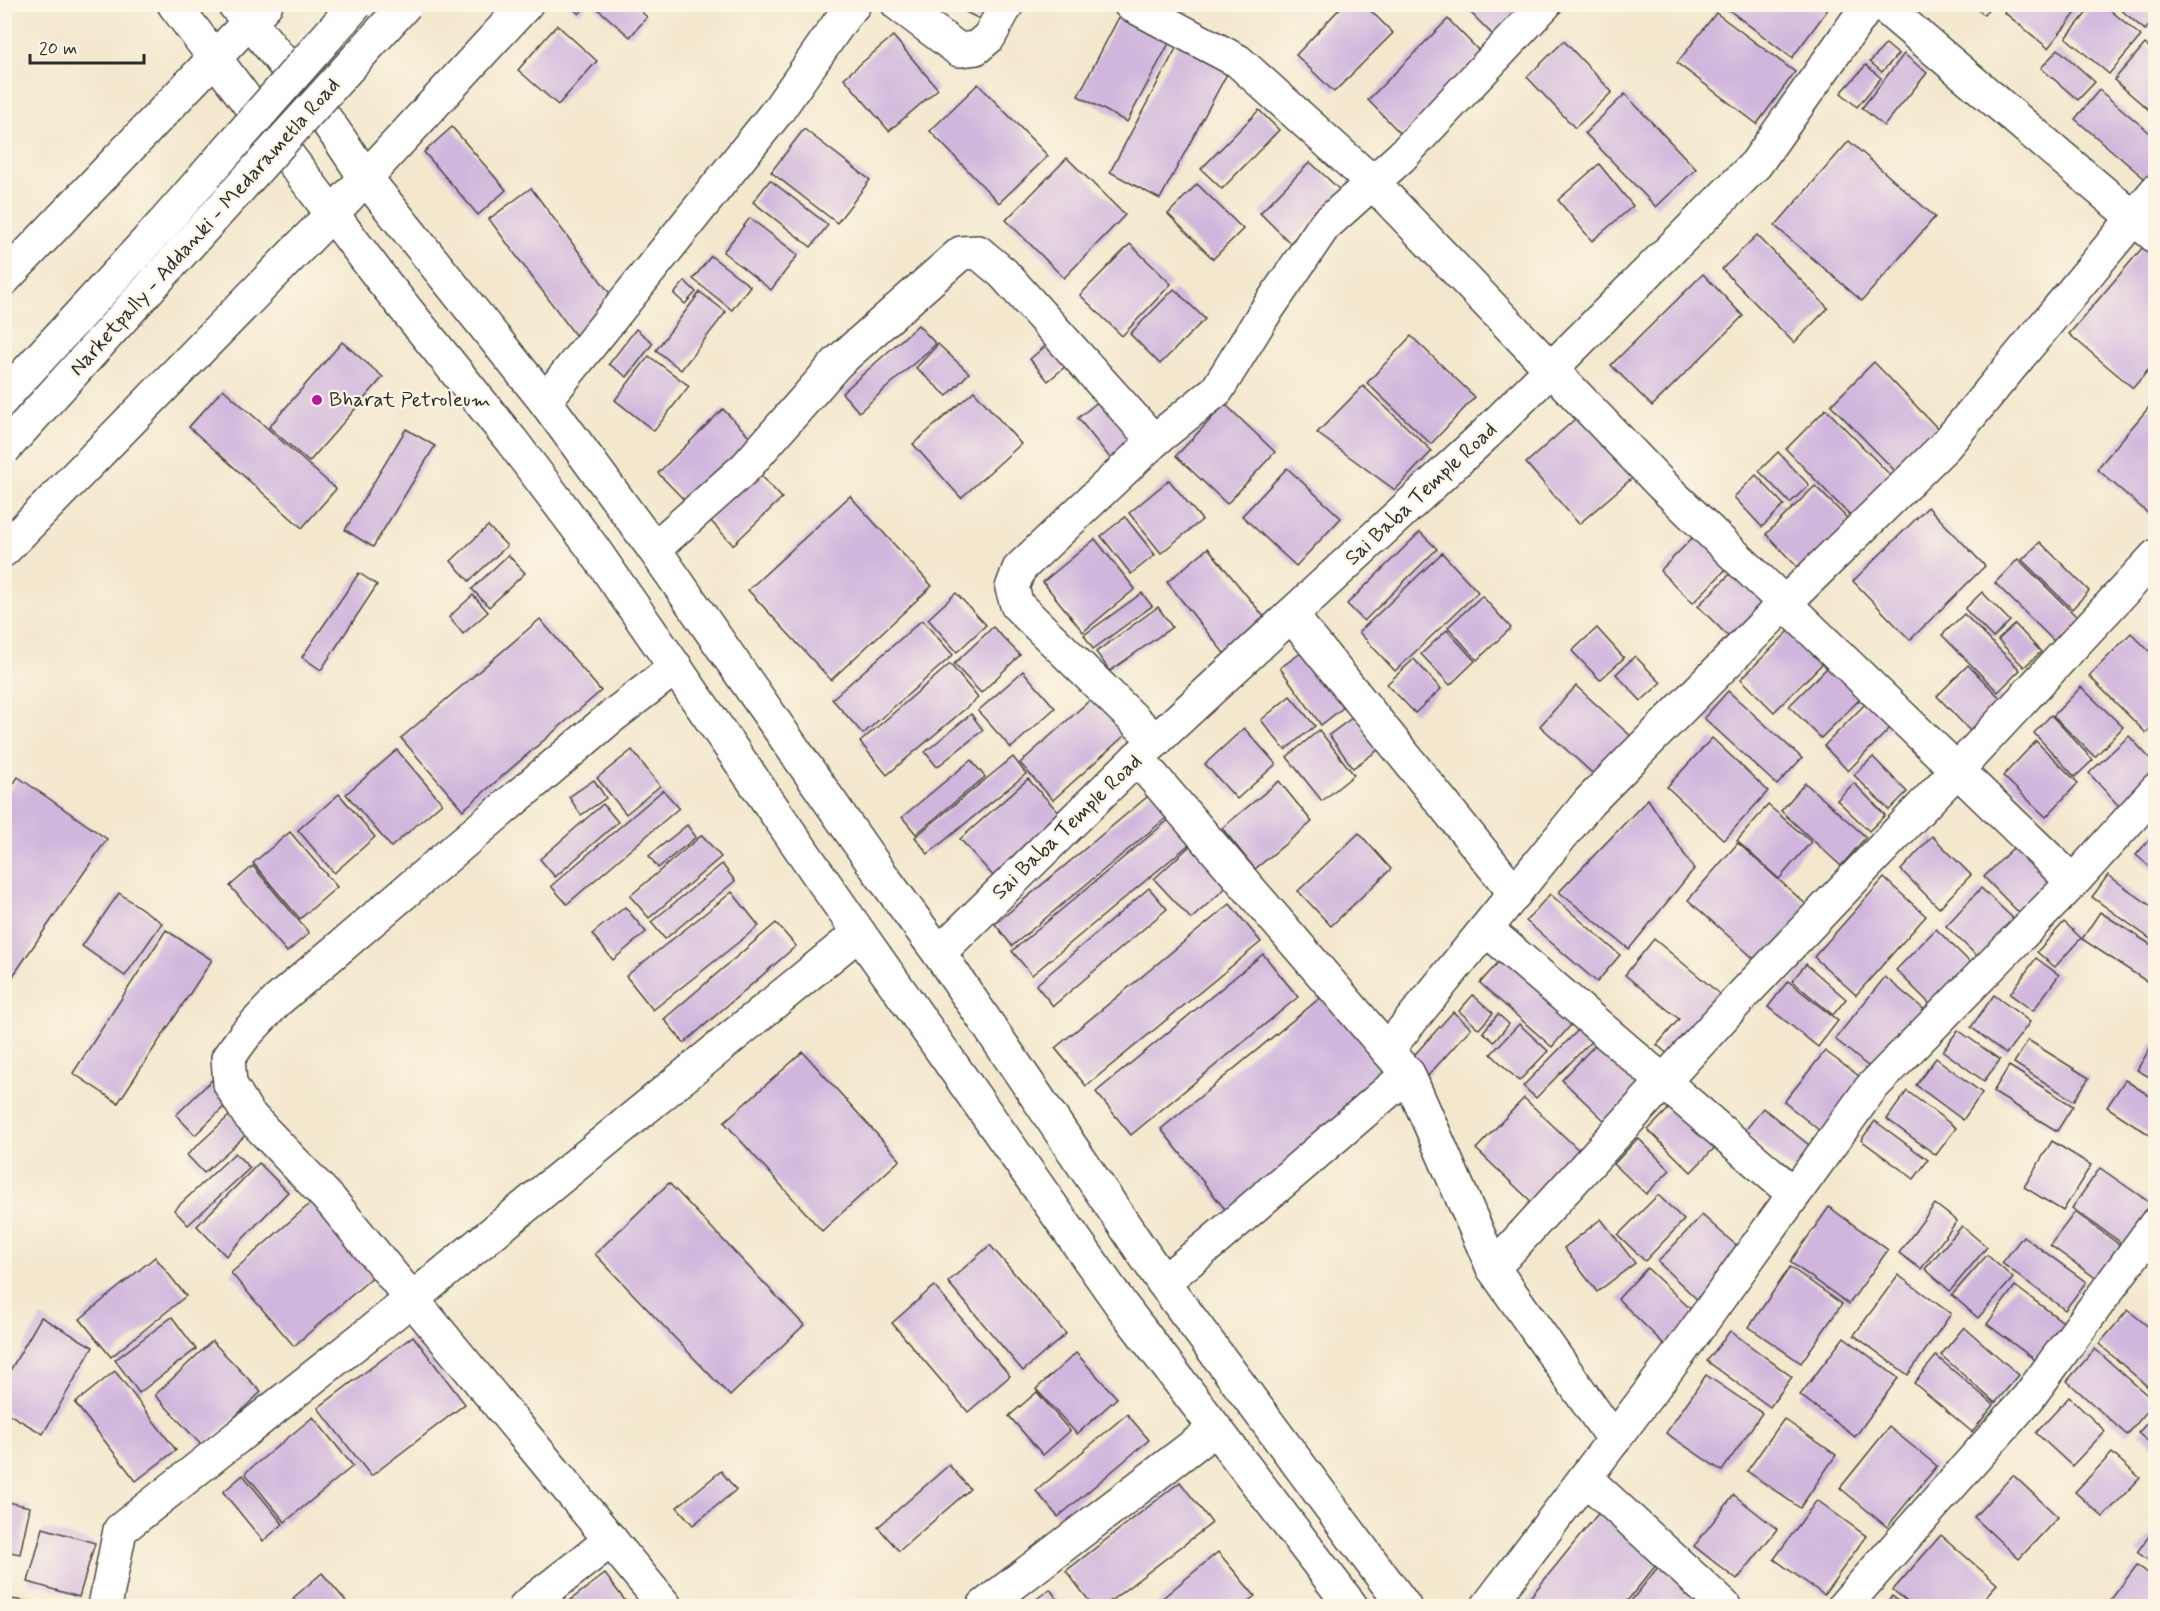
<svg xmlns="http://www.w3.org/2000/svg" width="2160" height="1611" viewBox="0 0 2160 1611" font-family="Mynerve,sans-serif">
<rect width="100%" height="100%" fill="#fcf5e5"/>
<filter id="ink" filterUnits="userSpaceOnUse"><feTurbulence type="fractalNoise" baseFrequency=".0167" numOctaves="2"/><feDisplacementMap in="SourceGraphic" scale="12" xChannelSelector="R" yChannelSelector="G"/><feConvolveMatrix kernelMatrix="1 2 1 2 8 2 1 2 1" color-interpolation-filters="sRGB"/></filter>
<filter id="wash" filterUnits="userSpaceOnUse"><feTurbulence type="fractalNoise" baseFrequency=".008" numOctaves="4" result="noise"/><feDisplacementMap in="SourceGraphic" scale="24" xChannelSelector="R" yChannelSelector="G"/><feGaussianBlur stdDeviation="1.35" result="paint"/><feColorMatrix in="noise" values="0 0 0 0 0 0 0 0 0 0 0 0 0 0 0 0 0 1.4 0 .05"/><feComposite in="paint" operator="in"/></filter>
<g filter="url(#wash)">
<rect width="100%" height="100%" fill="#f3e8ce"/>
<g id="blocks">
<g fill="#d0b6dd">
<path d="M568,4H588L579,14Z"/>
<path d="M592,4H633L647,17L630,37Z"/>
<path d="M949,4H994L986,22Z"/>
<path d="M1344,4H1364L1393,33L1334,92L1296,55Z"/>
<path d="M1462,4H1535L1499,41Z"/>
<path d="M1721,4H1832L1792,58Z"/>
<path d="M1971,4H1992L1984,15Z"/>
<path d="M2010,4H2083L2048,48L2004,12Z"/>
<path d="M2094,4H2103L2141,36L2109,74L2066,38Z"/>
<path d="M2114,4H2156V18L2145,30Z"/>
<path d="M1716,13L1795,72L1757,124L1677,63Z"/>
<path d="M1119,17L1169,43L1127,122L1078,96Z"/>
<path d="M1448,19L1482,54L1402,135L1368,100Z"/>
<path d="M557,25L597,61L558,105L518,70Z"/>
<path d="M893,36L938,89L889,131L844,78Z"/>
<path d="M1180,41L1230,68L1160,199L1110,172Z"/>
<path d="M1564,41L1612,92L1575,128L1527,77Z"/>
<path d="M1886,44L1898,54L1882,72L1870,62Z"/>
<path d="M2145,44L2156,53V116L2114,80Z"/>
<path d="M2058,49L2095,82L2078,100L2041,68Z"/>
<path d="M1904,54L1927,73L1884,126L1862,108Z"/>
<path d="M1866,65L1881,78L1857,107L1841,93Z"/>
<path d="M978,84L1048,156L999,203L930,131Z"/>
<path d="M2099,90L2156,138V166L2145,179L2075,119Z"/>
<path d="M1625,94L1696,169L1656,207L1585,133Z"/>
<path d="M1259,110L1279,130L1222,189L1201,169Z"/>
<path d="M452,127L506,190L478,215L424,152Z"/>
<path d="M804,129L870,180L837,223L771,172Z"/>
<path d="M1849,141L1935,217L1862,301L1775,226Z"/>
<path d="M1067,158L1125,215L1064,278L1006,220Z"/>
<path d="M1310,162L1341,191L1290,243L1260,213Z"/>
<path d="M1599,164L1633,206L1592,241L1558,200Z"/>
<path d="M770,180L828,225L811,247L753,202Z"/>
<path d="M1197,184L1243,229L1213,259L1168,214Z"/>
<path d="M531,188L617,303L575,335L489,219Z"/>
<path d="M750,218L798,255L771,290L723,252Z"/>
<path d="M1757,235L1828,308L1794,343L1722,269Z"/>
<path d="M2149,240L2156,245V361L2133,388L2069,334Z"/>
<path d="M1130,244L1171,284L1122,336L1080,295Z"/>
<path d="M711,256L750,286L732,310L693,279Z"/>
<path d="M1703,274L1743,316L1652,406L1611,365Z"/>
<path d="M685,281L696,292L685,304L674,294Z"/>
<path d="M1174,289L1205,319L1160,364L1130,334Z"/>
<path d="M700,292L726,312L681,370L656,350Z"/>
<path d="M918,325L936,344L859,412L842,393Z"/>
<path d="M636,329L653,343L627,377L609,364Z"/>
<path d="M1411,336L1475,397L1431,444L1367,383Z"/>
<path d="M342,342L383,377L309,462L269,427Z"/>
<path d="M938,344L969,373L947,396L916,368Z"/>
<path d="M1048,344L1066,366L1048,381L1030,359Z"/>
<path d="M649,356L689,386L654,431L615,400Z"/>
<path d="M1874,362L1942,433L1899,475L1831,405Z"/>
<path d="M1363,386L1432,451L1395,490L1317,433Z"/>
<path d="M223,389L336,489L302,528L189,427Z"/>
<path d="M974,391L1021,444L961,498L913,444Z"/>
<path d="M1105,396L1142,442L1115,464L1078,418Z"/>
<path d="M1225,404L1275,452L1227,504L1176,456Z"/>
<path d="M2149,407L2156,412V508L2150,515L2097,469Z"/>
<path d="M723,409L753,440L688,504L658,473Z"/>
<path d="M1826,409L1894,479L1853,519L1786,449Z"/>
<path d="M1583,412L1637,474L1579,524L1526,463Z"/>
<path d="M406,429L435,446L373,547L345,530Z"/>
<path d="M1778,452L1809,485L1790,503L1759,471Z"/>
<path d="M1287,468L1341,518L1296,566L1242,516Z"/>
<path d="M758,472L782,498L733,545L709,519Z"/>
<path d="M1756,475L1784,505L1762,527L1734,497Z"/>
<path d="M1169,480L1202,520L1161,553L1129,513Z"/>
<path d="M1815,486L1850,521L1800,570L1766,534Z"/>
<path d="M850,496L932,586L831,680L748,590Z"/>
<path d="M1928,507L1985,566L1910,640L1853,581Z"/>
<path d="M1125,517L1155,555L1131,574L1101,536Z"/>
<path d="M488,526L507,546L469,581L451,561Z"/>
<path d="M1704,526L1736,559L1693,603L1660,571Z"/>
<path d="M1420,532L1437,549L1364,621L1347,604Z"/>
<path d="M1095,539L1135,589L1083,632L1043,582Z"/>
<path d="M2040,542L2089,591L2072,609L2022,560Z"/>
<path d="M1208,548L1269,623L1227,657L1167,582Z"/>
<path d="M1442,553L1478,592L1395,671L1359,632Z"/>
<path d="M508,555L525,573L489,607L472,589Z"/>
<path d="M2018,559L2081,621L2058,645L1995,583Z"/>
<path d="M1741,563L1777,598L1734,642L1698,606Z"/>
<path d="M359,573L377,585L321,670L302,657Z"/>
<path d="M1982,592L2010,621L1993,638L1965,609Z"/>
<path d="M956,593L986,625L957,652L928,619Z"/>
<path d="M1142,593L1152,606L1093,649L1084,635Z"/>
<path d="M473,595L488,612L463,634L449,617Z"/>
<path d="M1482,596L1511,628L1477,660L1448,627Z"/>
<path d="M1158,607L1172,627L1110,671L1096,652Z"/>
<path d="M1964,614L2020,670L1998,692L1942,635Z"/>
<path d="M540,619L601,691L463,810L401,738Z"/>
<path d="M922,620L953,655L863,734L832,699Z"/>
<path d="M2015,624L2041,652L2024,667L1998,640Z"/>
<path d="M1794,626L1827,659L1774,712L1741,679Z"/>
<path d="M993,627L1020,655L981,693L954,664Z"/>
<path d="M1597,628L1624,658L1600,680L1572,651Z"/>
<path d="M1447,630L1475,661L1450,685L1421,654Z"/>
<path d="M2131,633L2156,658V723L2146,733L2089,676Z"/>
<path d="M1308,648L1349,703L1321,725L1280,668Z"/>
<path d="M1635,656L1661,683L1641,701L1616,674Z"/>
<path d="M1414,659L1441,689L1415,713L1387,684Z"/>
<path d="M1834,661L1866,693L1821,738L1789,706Z"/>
<path d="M950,664L978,698L887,775L860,742Z"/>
<path d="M1968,665L2004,702L1972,733L1937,696Z"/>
<path d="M1023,671L1055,708L1011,748L978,711Z"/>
<path d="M1576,686L1635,740L1600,780L1540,726Z"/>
<path d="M2081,687L2123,727L2095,757L2053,716Z"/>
<path d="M1100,691L1133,728L1053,800L1020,763Z"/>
<path d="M1728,691L1802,758L1777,785L1704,718Z"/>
<path d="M1290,696L1315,726L1285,750L1261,720Z"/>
<path d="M1868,701L1893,725L1848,771L1824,746Z"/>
<path d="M1364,709L1389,742L1353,768L1329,735Z"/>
<path d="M971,714L983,730L937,767L925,752Z"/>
<path d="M2051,715L2093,760L2075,777L2034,733Z"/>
<path d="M1244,728L1276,764L1237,799L1205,764Z"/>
<path d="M1319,730L1354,775L1322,801L1287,757Z"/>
<path d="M2129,736L2156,765V786L2126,814L2089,773Z"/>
<path d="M1712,738L1768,791L1724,840L1667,787Z"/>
<path d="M2036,741L2078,783L2046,817L2003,776Z"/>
<path d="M397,750L442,803L391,847L346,794Z"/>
<path d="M632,750L660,786L626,814L597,778Z"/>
<path d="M1013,757L1026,774L928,854L915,837Z"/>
<path d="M1873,757L1907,792L1889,810L1854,775Z"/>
<path d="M971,760L985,777L916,834L902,817Z"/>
<path d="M18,777L107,839L4,989V798Z"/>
<path d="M1028,779L1063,817L995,878L960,839Z"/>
<path d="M594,780L606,798L581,815L569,797Z"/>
<path d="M1279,781L1312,822L1255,869L1222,828Z"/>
<path d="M1805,783L1866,837L1841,866L1781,811Z"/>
<path d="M1854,783L1885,815L1869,831L1837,800Z"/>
<path d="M663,790L679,808L567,904L551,886Z"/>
<path d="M1153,792L1171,814L1012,946L995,924Z"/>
<path d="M339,794L375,837L334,873L298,830Z"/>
<path d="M1648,799L1694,869L1629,949L1559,892Z"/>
<path d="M603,804L618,822L555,877L540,859Z"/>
<path d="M1768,805L1811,842L1779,879L1737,841Z"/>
<path d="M1172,817L1192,842L1032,975L1012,951Z"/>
<path d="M687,825L696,837L658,868L649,856Z"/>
<path d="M2156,831V872L2136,855Z"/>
<path d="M290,832L337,887L300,919L253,863Z"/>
<path d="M1359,833L1391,869L1331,926L1298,891Z"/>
<path d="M702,835L721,857L649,918L630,896Z"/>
<path d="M1932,836L1971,875L1939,908L1901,870Z"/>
<path d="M2022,839L2062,882L2025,919L1984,877Z"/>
<path d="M1738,843L1810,908L1760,964L1688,900Z"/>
<path d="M1192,844L1230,884L1191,919L1154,879Z"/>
<path d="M722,864L735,881L665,939L651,922Z"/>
<path d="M253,866L309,933L287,952L230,886Z"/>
<path d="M2108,875L2156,910V943L2092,897Z"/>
<path d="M1884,878L1926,916L1856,995L1814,957Z"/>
<path d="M1149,888L1167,909L1053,1006L1036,985Z"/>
<path d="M1981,888L2017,922L1981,960L1946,926Z"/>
<path d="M732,892L759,926L653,1010L626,976Z"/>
<path d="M119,893L162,923L125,976L82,946Z"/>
<path d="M1550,894L1620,955L1597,982L1526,921Z"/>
<path d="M1230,904L1261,942L1086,1086L1055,1048Z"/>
<path d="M625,907L646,932L613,960L592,934Z"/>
<path d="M2100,912L2156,948V967L2146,981L2082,939Z"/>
<path d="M2064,922L2081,938L2055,967L2037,952Z"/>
<path d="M776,923L796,946L684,1043L664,1019Z"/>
<path d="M1936,929L1978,970L1937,1011L1896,970Z"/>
<path d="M166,930L212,960L118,1103L73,1073Z"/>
<path d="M1654,939L1733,1005L1682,1066L1657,1045L1679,1019L1625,975Z"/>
<path d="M1511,948L1583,1011L1552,1047L1480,983Z"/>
<path d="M1263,954L1298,997L1131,1135L1096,1092Z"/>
<path d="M2036,958L2059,975L2033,1011L2010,994Z"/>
<path d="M1806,964L1846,999L1833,1015L1792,981Z"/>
<path d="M1885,977L1932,1016L1881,1077L1835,1039Z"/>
<path d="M1788,981L1838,1021L1818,1047L1768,1007Z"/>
<path d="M1326,993L1394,1076L1228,1213L1161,1129Z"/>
<path d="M1473,995L1493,1013L1479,1029L1459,1011Z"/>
<path d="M1994,995L2030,1022L2006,1054L1971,1027Z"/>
<path d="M1453,1012L1471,1028L1426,1078L1408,1062Z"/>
<path d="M1498,1014L1509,1024L1494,1042L1483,1032Z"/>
<path d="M1593,1015L1605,1027L1536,1098L1523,1086Z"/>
<path d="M1519,1024L1548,1051L1519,1081L1491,1054Z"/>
<path d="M1958,1030L2000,1060L1984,1081L1943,1051Z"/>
<path d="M1608,1031L1655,1075L1608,1124L1562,1080Z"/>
<path d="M2028,1040L2089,1078L2074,1101L2014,1063Z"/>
<path d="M2153,1043L2156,1045V1081L2137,1070Z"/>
<path d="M1825,1051L1867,1082L1830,1139L1784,1102Z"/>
<path d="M803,1052L900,1160L822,1231L724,1122Z"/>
<path d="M1936,1058L1982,1093L1963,1120L1916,1085Z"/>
<path d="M2009,1066L2073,1106L2057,1131L1993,1092Z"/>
<path d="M212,1080L231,1100L195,1135L176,1115Z"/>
<path d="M2125,1080L2156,1100V1139L2107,1107Z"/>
<path d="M1689,1088L1732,1130L1691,1172L1648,1130Z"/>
<path d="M1907,1091L1956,1128L1936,1155L1887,1119Z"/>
<path d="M1524,1098L1585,1156L1537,1207L1476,1149Z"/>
<path d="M1763,1108L1814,1149L1796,1172L1744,1132Z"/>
<path d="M230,1115L248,1133L204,1173L187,1155Z"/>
<path d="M1875,1121L1928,1160L1914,1179L1861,1140Z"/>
<path d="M1638,1138L1670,1170L1646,1194L1614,1164Z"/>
<path d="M2052,1141L2091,1165L2063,1211L2024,1187Z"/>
<path d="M235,1153L250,1168L188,1225L174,1210Z"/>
<path d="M259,1163L288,1192L226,1256L197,1226Z"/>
<path d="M2100,1168L2156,1207V1218L2133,1251L2072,1208Z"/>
<path d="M669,1183L804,1325L730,1396L595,1254Z"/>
<path d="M1658,1195L1684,1220L1645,1261L1618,1235Z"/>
<path d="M313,1201L376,1274L294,1346L231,1273Z"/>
<path d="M1935,1204L1957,1221L1921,1269L1899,1253Z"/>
<path d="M1829,1207L1888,1250L1849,1304L1790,1262Z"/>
<path d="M2075,1212L2132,1254L2108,1287L2050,1245Z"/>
<path d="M1702,1215L1747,1255L1705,1307L1658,1262Z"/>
<path d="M1601,1219L1635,1263L1597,1292L1564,1248Z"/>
<path d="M1962,1226L1987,1247L1950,1291L1925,1269Z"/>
<path d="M2023,1236L2086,1282L2065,1310L2002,1263Z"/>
<path d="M990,1245L1066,1334L1023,1371L948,1282Z"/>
<path d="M1987,1255L2013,1278L1978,1318L1952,1295Z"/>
<path d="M155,1257L186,1296L111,1357L80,1319Z"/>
<path d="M1790,1267L1842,1304L1801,1363L1749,1327Z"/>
<path d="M1647,1268L1698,1316L1668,1348L1618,1299Z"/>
<path d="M1898,1275L1951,1314L1908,1375L1854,1335Z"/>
<path d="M934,1286L1010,1376L968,1412L892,1323Z"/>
<path d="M2015,1286L2074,1330L2046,1368L1987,1324Z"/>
<path d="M2128,1310L2156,1333V1394L2099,1344Z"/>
<path d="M41,1317L93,1347L43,1434L4,1411V1381Z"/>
<path d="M172,1317L196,1349L139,1393L115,1360Z"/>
<path d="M1964,1327L2019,1375L1995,1403L1941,1355Z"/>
<path d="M1730,1331L1792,1377L1770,1407L1707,1361Z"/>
<path d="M413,1336L465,1404L371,1476L318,1408Z"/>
<path d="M1844,1337L1898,1378L1855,1437L1800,1395Z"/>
<path d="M212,1341L261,1392L203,1447L155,1395Z"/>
<path d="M2095,1349L2155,1402L2127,1435L2067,1381Z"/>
<path d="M1076,1353L1117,1398L1077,1434L1036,1389Z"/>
<path d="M1936,1356L1994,1405L1972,1432L1914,1383Z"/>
<path d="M115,1371L176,1450L136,1481L75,1403Z"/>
<path d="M1706,1375L1762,1413L1722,1471L1666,1433Z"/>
<path d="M1037,1392L1070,1431L1043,1455L1009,1416Z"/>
<path d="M2069,1397L2105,1431L2072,1466L2036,1433Z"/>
<path d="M2156,1413V1448L2138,1433Z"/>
<path d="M1127,1414L1149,1440L1058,1517L1036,1491Z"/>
<path d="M313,1417L353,1466L285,1522L245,1473Z"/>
<path d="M1784,1419L1836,1455L1800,1508L1747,1471Z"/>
<path d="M1889,1427L1937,1466L1887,1527L1840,1488Z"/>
<path d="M2112,1453L2140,1478L2103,1517L2075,1492Z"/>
<path d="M949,1465L970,1489L899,1551L878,1527Z"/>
<path d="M721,1471L736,1490L693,1525L677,1507Z"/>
<path d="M243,1475L283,1524L263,1541L223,1492Z"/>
<path d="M2013,1475L2058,1517L2019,1559L1974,1517Z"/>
<path d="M1180,1482L1212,1523L1104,1606H1093L1066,1571Z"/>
<path d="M1734,1495L1777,1529L1737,1580L1694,1546Z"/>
<path d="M1817,1500L1866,1536L1824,1595L1774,1559Z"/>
<path d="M4,1501L30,1507L20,1554L4,1551Z"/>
<path d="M1605,1505L1665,1554L1623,1606H1523Z"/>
<path d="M2156,1527V1566L2137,1552Z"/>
<path d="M43,1528L95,1543L79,1597L28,1582Z"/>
<path d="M1941,1535L1997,1584L1977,1606H1912L1893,1590Z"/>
<path d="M1218,1552L1255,1596L1242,1606H1153Z"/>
<path d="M1662,1562L1717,1606H1627Z"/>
<path d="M2137,1565L2156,1579V1606H2106Z"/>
<path d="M322,1573L350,1606H299L293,1598Z"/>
<path d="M605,1574L629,1606H572L569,1601Z"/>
<path d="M1050,1589L1062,1606H1027Z"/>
<path d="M1892,1596L1905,1606H1883Z"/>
<path d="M4,1598L52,1605V1606H4Z"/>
</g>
</g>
</g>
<g filter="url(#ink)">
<use href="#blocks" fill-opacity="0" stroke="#494743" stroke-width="1.5"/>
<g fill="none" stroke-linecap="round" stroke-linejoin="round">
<defs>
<g id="minor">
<path d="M898,4L959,50L976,48L989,37L1007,4"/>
<path d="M1130,4L1238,61L1372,182L1662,485L2073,882"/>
<path d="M1881,4L2156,237"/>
<path d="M4,279L266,4"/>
<path d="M545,401L779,109L844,16L854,4"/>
<path d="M654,549L746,467L837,363L961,253L978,252L1003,273L1154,441"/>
<path d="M4,550L332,214L526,4"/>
<path d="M1291,615L1515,893"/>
<path d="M1156,741L1017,605L1012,588L1019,569L1154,441L1217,390L1262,317L1324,226L1401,157L1545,4"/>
<path d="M1137,758L1408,1074L1493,1268L1614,1440"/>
<path d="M1486,929L1794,1194"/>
<path d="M939,953L1137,758L1487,433L1756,164L1869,4"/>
<path d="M1387,1050L1589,802L1785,603L1945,446L2156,191"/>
<path d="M1493,1268L1739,999L1957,770L2156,556"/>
<path d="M1163,1282L1214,1241L1408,1074"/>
<path d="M1585,1478L1724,1606"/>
<path d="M105,1606L120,1530L412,1299L859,933"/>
<path d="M526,1606L611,1540"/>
<path d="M665,1606L331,1201L248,1114L230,1084L228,1058L245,1035L278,1000L610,718L676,667"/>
<path d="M984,1606L1215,1429"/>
<path d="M1488,1606L1681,1351L1871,1088L2073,882L2156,790"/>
<path d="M1844,1606L2028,1398L2156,1224"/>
</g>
<g id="major">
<path d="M365,177L545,401L654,549L877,869L939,953L1163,1282L1404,1606"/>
<path d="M332,214L383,281L511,440L592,547L859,933L1122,1306L1351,1606"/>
</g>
<g id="highway">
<path d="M174,4L332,214"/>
<path d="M234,4C282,58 326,117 365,177"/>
</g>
</defs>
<use href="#minor" stroke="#494743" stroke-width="36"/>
<use href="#major" stroke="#494743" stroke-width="36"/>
<use href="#highway" stroke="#494743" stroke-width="36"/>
<use href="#minor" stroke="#fff" stroke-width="33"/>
<use href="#major" stroke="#fff" stroke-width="33"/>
<use href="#highway" stroke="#fff" stroke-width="33"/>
<defs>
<g id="highway-bridge">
<path d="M4,397L163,224L356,4"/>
<path d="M4,449L406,4"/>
</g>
</defs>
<use href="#highway-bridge" stroke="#494743" stroke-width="36" stroke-linecap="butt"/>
<use href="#highway-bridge" stroke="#fff" stroke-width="33"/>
</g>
</g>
<circle fill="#b5179e" stroke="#fcf5e5" stroke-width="2" cx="317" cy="400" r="6"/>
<g text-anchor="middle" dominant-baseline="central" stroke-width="4.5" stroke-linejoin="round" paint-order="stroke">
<g font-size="21" fill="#2b2b2b" stroke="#fcf5e5">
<text transform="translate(205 227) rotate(-48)">Narketpally - Addanki - Medarametla Road</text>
<text transform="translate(1421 494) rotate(-43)">Sai Baba Temple Road</text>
<text transform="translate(1067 827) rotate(-44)">Sai Baba Temple Road</text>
</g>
<g font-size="21" fill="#2b2b2b" stroke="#fcf5e5" text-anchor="start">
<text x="329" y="400">Bharat Petroleum</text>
</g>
</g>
<rect width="2160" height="1611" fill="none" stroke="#fcf5e5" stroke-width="24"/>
<path d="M30 54v9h114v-9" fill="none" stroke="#2b2b2b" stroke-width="3"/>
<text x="39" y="54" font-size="18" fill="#2b2b2b" stroke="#fcf5e5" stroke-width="4.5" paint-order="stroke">20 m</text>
</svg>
